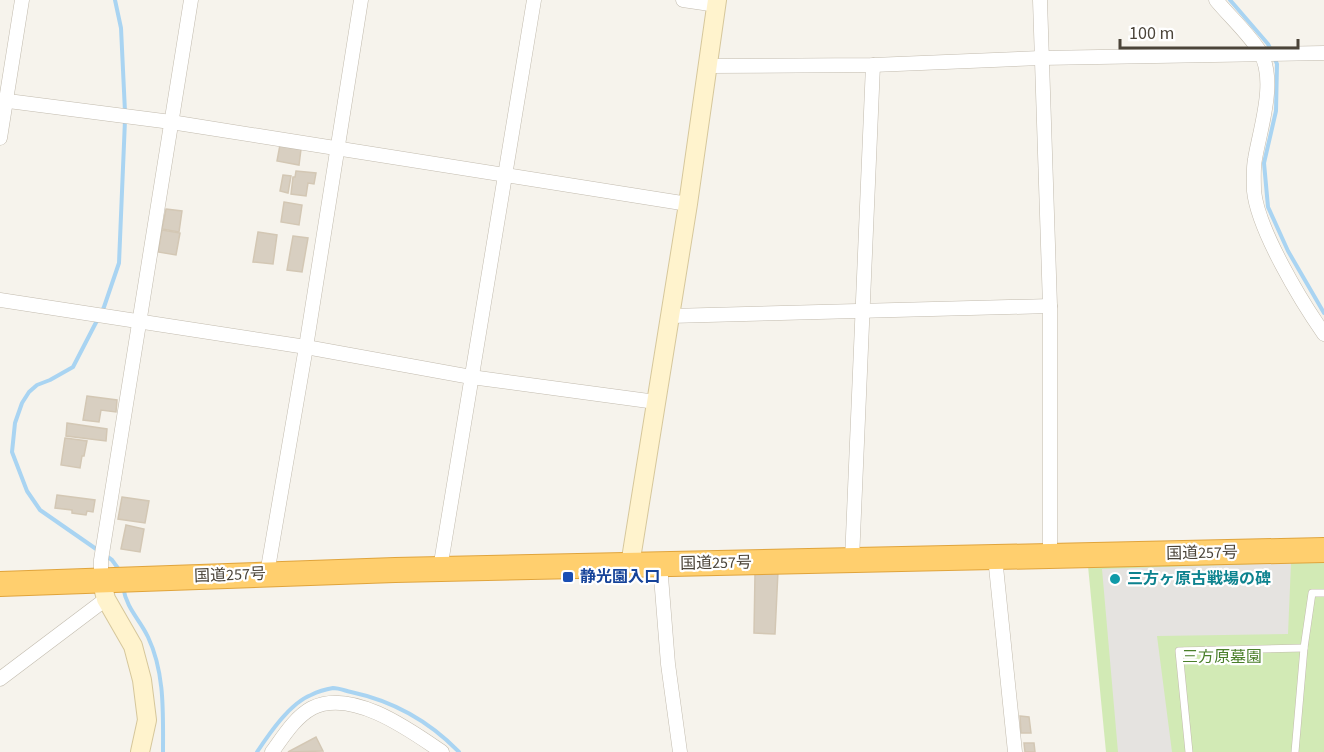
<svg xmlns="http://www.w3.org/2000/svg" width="1324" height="752" viewBox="0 0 1324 752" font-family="'Source Sans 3','Noto Sans JP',sans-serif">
<rect width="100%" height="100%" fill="#f6f3ec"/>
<path fill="#d2eab5" d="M1324,558V752H1106L1088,566Z"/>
<path fill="#e5e3e0" d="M1291,563L1288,634L1157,636L1172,752H1118L1102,569Z"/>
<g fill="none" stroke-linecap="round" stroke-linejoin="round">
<g stroke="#a9d4f2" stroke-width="4">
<path d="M115,0L121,28L125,112"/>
<path d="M1230,0L1268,44L1271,50"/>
<path d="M1274,57L1277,64L1276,111L1264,163L1268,207L1288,251L1324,313"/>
<path d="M99,551L40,510L27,491L12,452L15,423L22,403L29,392L37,385L50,380L73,367L104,307L119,263L125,120"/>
<path d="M105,555L112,560L120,571"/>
<path d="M123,587C127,610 139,618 148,637C165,673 163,713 163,752"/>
<path d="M257,752C269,734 290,703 311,695C317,692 327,689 333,688C339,688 346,691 351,692C393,701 430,722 459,752"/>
</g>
</g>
<g fill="#d8cfc1" stroke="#d3c7b4" stroke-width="1.5">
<path d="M280,145L301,149L299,165L277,161Z"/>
<path d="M296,171L316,173L314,184L308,183L306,196L291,194L293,177H295Z"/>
<path d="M283,175L291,176L288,193L280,191Z"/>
<path d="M284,202L302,205L299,225L281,222Z"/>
<path d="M166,209L182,211L179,232L162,229Z"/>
<path d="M162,230L180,233L176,255L158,252Z"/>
<path d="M258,232L277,235L273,264L253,262Z"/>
<path d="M293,236L308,238L302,272L287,270Z"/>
<path d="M87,396L117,400L116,412L101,410L99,422L83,420Z"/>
<path d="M67,423L107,429L106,441L66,436Z"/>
<path d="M65,438L87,441L84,456H82L80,468L61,465Z"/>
<path d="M57,495L95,500L93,512L87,511L86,515L72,513V510L55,508Z"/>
<path d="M122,497L149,501L145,523L118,519Z"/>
<path d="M126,525L144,529L140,552L121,549Z"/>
<path d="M778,571L775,634L754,633L755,574Z"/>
<path d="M1020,716L1029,717L1031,733H1021Z"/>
<path d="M316,737L323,751L288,752Z"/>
<path d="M1024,743H1034L1035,752H1025Z"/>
</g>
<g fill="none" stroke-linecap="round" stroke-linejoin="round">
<defs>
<g id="lane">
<path d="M1189,752L1179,651L1304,648"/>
<path d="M1295,752L1304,648L1312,593H1324"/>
</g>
<g id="street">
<path d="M683,0L717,5"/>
<path d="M1040,0L1050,306V556"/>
<path d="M1216,0C1230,17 1249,34 1260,52C1277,80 1260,129 1255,159C1253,169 1254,181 1254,191C1258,230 1301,301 1324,334"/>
<path d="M708,66L873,65L1041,58L1324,53"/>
<path d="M0,100L171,122L688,204"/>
<path d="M0,138L22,0"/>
<path d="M0,300L306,347L471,377L656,402"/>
<path d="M670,316L1050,306"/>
<path d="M995,557L1015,752"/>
<path d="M852,560L873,65"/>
<path d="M660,564L668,664L680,752"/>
<path d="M440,569L534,0"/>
<path d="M267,574L306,347L361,0"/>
<path d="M101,579V560L191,0"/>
<path d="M0,679L106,599"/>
<path d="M272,752C283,737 295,717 312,708C352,688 410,730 442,752"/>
</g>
<g id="secondary">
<path d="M630,565L688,204L717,0"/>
<path d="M101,579L106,599L133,646L142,680L147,720L140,752"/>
</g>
<path id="highway" d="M0,584L395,570L1324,550"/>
</defs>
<use href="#lane" stroke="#c2bbae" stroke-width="8"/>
<use href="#street" stroke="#c2bbae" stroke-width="15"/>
<use href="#secondary" stroke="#d6c79b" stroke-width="20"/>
<use href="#highway" stroke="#e0a43c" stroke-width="26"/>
<use href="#lane" stroke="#fff" stroke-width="7"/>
<use href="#street" stroke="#fff" stroke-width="14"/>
<use href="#secondary" stroke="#fff3cd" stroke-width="18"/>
<use href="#highway" stroke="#ffcf6e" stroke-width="24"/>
</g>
<rect fill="#1a4fb4" stroke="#fff" stroke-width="2" x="562" y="571" width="12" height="12" rx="3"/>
<circle fill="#0f9aa8" stroke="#fff" stroke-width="2" cx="1115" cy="579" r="6"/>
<g text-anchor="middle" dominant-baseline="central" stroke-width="4.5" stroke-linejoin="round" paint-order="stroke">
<g font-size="16" fill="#4b4439" stroke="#fff">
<text transform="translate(1202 553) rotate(-1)">国道257号</text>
<text transform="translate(716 563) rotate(-1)">国道257号</text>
<text transform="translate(230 575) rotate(-2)">国道257号</text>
</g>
<g font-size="16" font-weight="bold" fill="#164399" stroke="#fff" text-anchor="start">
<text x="580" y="577">静光園入口</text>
</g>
<g font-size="16" font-weight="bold" fill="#0d838f" stroke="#fff" text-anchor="start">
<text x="1127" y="579">三方ヶ原古戦場の碑</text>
</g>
<g font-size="16" fill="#4a7f2a" stroke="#fff">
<text x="1222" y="657">三方原墓園</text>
</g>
</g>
<path d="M1120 39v9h178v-9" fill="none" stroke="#4b4439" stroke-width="3"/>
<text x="1129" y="39" font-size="18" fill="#4b4439" stroke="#ffffff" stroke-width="4.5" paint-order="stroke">100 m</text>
</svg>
